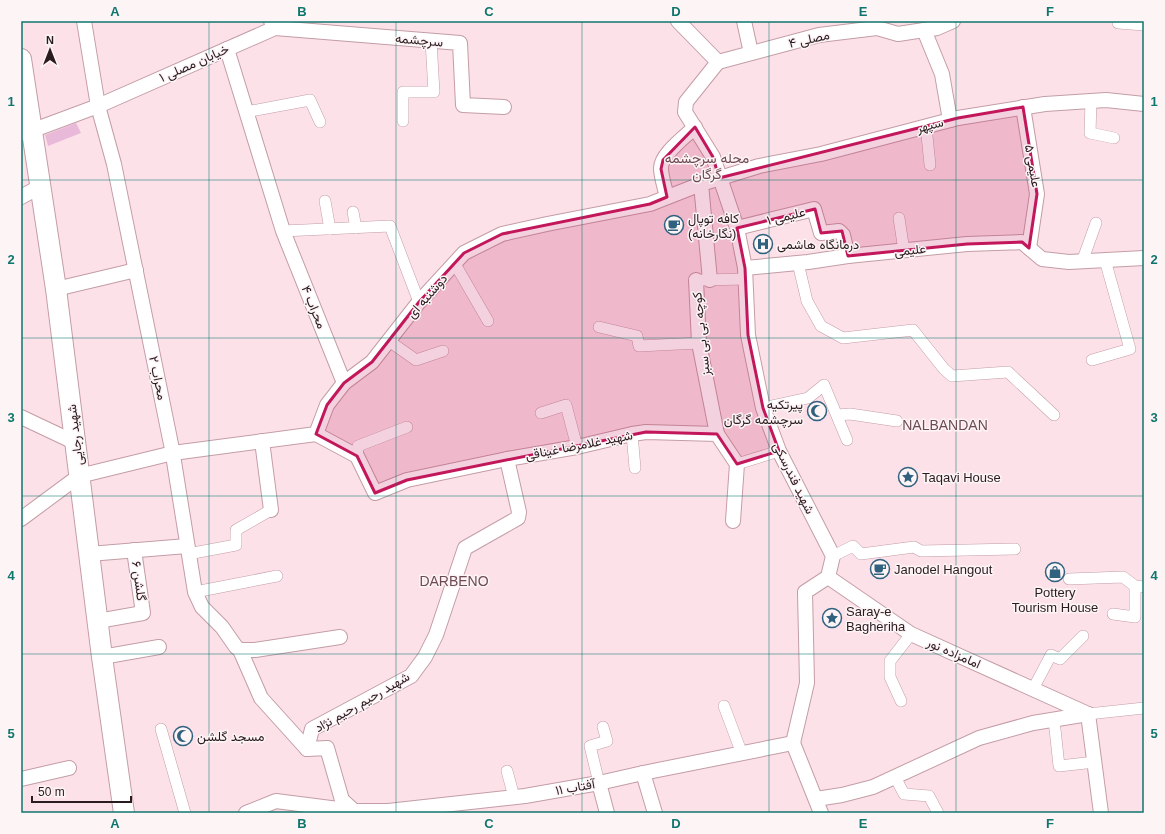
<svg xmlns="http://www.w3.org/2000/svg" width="1165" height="834" viewBox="0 0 1165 834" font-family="Helvetica,Vazirmatn,sans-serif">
<rect width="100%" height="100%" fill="#fce2e8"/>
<path fill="#e9b9da" d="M76,123L81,133L48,146L45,135Z"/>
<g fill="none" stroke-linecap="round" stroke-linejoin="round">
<defs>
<g id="pedestrian">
<path d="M1118,23L1144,25"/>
<path d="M1091,101L1090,133L1114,138"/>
<path d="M246,112L310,100L320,122"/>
<path d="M403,121V92H434L431,41"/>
<path d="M926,126L930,165"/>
<path d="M325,201L330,229"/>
<path d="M353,212L356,228"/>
<path d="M899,218L904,251"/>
<path d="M283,231L390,226L419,302"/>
<path d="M1082,262L1096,223"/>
<path d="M798,263L807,301L821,326L843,338L913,330L944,369L952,376L1008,372L1054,415"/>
<path d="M455,264L488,321"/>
<path d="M702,280L746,279"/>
<path d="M599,327L637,336L639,346L699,343"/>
<path d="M389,341L416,360L443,351"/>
<path d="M1092,360L1130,349L1105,260"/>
<path d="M763,408L808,398L824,385L847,440"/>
<path d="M541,413L566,405L577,447"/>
<path d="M838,415L850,414L897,421"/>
<path d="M632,434L635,468"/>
<path d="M357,456L358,446L407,427"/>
<path d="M737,464L779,451"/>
<path d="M188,554L236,545V530L271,510"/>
<path d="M833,556L853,546L861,554L914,547L921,551L1015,549"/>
<path d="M1069,579L1123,577L1135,586L1144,587"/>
<path d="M195,592L277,576"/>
<path d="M1113,614L1135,617V586"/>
<path d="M1033,689L1051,655L1060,659L1083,636"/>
<path d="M901,701L890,677V661L911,634"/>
<path d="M724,706L742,754"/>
<path d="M1088,714L1144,708"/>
<path d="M1054,720L1059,766L1095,762"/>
<path d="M161,729L185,813"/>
<path d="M507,771L514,797"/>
<path d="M895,777L904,794L929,796L938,813"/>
<path d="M599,783L590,746L607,741L603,727"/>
</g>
<g id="minor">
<path d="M84,21L98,106L114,164L172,449L195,592L202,607L222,627L236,647L240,650L261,698L307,749"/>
<path d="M271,21L275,28L460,43L463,105L504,107"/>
<path d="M678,21L718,62"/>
<path d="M744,21L751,53"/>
<path d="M924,30L942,74L950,120"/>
<path d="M227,49L283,231L344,383"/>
<path d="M718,62L686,102L685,112L713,157L737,228L745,268L748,335L763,408L779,451L833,556L828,577L805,592L807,683L793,743"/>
<path d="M718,62L819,35L877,28L898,34L937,28L953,21"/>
<path d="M1023,107L1037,194L1029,248"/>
<path d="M21,133L31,131L98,106L284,24"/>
<path d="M701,184L710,280"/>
<path d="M21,197L41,186"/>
<path d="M667,197C665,188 661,177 661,168C661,154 685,137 695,127"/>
<path d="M737,228L814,209L821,233L839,231L843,235L848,256"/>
<path d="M745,268L808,262L848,256L967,244L1022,242L1042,259L1069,262L1144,258"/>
<path d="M696,280L699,343L717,434"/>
<path d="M56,289L136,270"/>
<path d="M21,417L76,443"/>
<path d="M316,434L357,456L375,493L407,480L507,459L577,447L632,434L646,432L717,434L737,464L733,521"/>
<path d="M262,441L271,510"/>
<path d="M21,519L79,476L173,453L316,434L327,405L344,383L372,362L419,302L464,253L502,234L547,224L650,204L701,184L759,166L821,154L958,118L1045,104L1106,100L1144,104"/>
<path d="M89,554L187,546"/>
<path d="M828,577L911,634L1088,714"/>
<path d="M98,621L143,613L134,550"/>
<path d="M240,650H255L340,637"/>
<path d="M102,657L159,647"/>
<path d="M1088,714L1101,813"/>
<path d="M793,743L821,813"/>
<path d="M307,749L312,729L411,676L425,657L436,635L465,548L518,518L519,512L507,459"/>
<path d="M307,749L327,748L342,800L354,811"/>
<path d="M643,773L655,813"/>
<path d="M21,779L69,768"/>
<path d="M599,783L607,813"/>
<path d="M816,799L842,795L873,787L979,738L1033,723L1088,714"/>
<path d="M246,813L276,801L354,811H388L525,796L599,783L643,773L793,743"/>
</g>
<path id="secondary" d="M21,59L56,289L102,657L124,813"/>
</defs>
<use href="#pedestrian" stroke="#c49da6" stroke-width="12"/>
<use href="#minor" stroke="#c49da6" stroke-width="16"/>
<use href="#secondary" stroke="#c49da6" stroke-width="22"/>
<use href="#pedestrian" stroke="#fff" stroke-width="11"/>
<use href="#minor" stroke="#fff" stroke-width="14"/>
<use href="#secondary" stroke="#fff" stroke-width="20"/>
</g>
<path fill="#c2185b" fill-opacity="0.2" stroke="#c2185b" stroke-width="3" stroke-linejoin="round" d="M1023,107L1037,194L1029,248L1022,242L967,244L848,256L842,231L821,233L815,209L737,228L745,268L748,335L763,408L779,451L737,464L717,434L646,432L407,480L375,493L357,456L316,434L327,405L344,383L372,362L419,302L464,253L502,234L650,204L667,197L661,169L663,160L695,127L713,157L719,178L958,118Z"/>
<path fill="none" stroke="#0f766e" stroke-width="1" stroke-opacity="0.55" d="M209,21V813M396,21V813M582,21V813M769,21V813M956,21V813M21,180H1144M21,338H1144M21,496H1144M21,654H1144"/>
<defs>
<symbol id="cafe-ring" viewBox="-11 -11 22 22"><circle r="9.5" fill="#fdf4f6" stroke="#30617f" stroke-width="1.5"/><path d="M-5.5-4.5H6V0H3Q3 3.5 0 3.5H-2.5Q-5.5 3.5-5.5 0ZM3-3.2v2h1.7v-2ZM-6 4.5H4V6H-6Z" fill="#30617f"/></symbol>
<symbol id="hospital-ring" viewBox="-11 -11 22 22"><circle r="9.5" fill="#fdf4f6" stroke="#30617f" stroke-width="1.5"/><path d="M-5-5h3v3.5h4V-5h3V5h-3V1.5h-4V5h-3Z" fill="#30617f"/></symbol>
<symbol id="mosque-ring" viewBox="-11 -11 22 22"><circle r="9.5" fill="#fdf4f6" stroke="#30617f" stroke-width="1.5"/><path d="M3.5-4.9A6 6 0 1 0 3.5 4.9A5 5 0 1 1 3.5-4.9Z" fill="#30617f"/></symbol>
<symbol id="sight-ring" viewBox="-11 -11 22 22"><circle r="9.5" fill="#fdf4f6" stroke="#30617f" stroke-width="1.5"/><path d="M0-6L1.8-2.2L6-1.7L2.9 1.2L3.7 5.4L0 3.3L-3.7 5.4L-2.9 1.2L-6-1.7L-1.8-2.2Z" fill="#30617f"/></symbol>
<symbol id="shop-ring" viewBox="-11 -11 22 22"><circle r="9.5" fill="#fdf4f6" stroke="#30617f" stroke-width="1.5"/><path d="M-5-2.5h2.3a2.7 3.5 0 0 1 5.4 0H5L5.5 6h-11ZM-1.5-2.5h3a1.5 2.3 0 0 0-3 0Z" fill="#30617f"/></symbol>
</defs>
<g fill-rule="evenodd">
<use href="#cafe-ring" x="663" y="214" width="22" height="22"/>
<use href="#hospital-ring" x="752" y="233" width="22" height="22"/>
<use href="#mosque-ring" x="806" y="400" width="22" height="22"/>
<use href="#sight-ring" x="897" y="466" width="22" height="22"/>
<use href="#cafe-ring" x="869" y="558" width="22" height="22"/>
<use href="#shop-ring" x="1044" y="561" width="22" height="22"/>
<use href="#sight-ring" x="821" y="607" width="22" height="22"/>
<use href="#mosque-ring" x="172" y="725" width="22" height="22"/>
</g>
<g text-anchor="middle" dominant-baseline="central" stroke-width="3" stroke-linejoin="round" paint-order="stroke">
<g font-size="13" fill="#2a1b1f" stroke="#fdf4f6">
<text transform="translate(809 39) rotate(-13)">۴ مصلی</text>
<text transform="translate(419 40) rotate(5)">سرچشمه</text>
<text transform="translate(194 63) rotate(-24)">خیابان مصلی ۱</text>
<text transform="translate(930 125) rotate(-14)">سپهر</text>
<text transform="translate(1033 166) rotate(80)">۵ علیمی</text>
<text transform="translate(786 216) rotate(-14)">۱ علیمی</text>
<text transform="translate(910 250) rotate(-6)">علیمی</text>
<text transform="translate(427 296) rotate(-49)">دوشنبه ای</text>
<text transform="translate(314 307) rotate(68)">۴ محراب</text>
<text transform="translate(701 334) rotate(-96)">کوچه بی بی سبز</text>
<text transform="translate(158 378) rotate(78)">۲ محراب</text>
<text transform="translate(75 435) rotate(-97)">شهید رجایی</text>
<text transform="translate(579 445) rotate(-11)">شهید غلامرضا غیناقی</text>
<text transform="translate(794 478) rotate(64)">شهید فندرسکی</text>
<text transform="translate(139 581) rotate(82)">۶ گلشن</text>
<text transform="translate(954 653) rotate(24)">امامزاده نور</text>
<text transform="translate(362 702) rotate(-30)">شهید رحیم رحیم نژاد</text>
<text transform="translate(575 787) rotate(-10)">آفتاب ۱۱</text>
</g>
<g font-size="13" fill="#2a1b1f" stroke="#fdf4f6" text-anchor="start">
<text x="688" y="218">کافه توپال<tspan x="688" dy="15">(نگارخانه)</tspan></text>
<text x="777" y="244">درمانگاه هاشمی</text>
<text x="803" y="404" text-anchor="end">پیرتکیه<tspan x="803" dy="15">سرچشمه گرگان</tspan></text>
<text x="922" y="477">Taqavi House</text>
<text x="894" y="569">Janodel Hangout</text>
<text x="1055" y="592" text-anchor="middle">Pottery<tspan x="1055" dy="15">Tourism House</tspan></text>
<text x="846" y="611">Saray-e<tspan x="846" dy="15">Bagheriha</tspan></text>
<text x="197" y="736">مسجد گلشن</text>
</g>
<g font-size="14" fill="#6e4b53" stroke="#fdf4f6">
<text x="707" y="158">محله سرچشمه<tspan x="707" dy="16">گرگان</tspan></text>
<text x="945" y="425">NALBANDAN</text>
<text x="454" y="581">DARBENO</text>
</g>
</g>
<rect width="1165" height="834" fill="none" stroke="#fdf4f6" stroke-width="44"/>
<g transform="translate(50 50)" stroke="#fdf4f6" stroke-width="3" paint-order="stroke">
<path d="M0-3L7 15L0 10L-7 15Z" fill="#2a1b1f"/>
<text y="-6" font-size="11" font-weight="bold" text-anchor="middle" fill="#2a1b1f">N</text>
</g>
<path d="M32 796v6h99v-6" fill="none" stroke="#2a1b1f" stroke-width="2"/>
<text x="38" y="796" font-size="12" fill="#2a1b1f" stroke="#fdf4f6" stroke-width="3" paint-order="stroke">50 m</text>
<rect x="22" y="22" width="1121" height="790" fill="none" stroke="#0f766e" stroke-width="1.5"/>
<g font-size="13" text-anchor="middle" font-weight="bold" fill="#0f766e">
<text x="115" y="16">A</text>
<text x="302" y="16">B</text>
<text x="489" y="16">C</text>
<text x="676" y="16">D</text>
<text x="863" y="16">E</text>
<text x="1050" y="16">F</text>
<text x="11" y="106">1</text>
<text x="1154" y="106">1</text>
<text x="11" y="264">2</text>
<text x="1154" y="264">2</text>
<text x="11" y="422">3</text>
<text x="1154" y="422">3</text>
<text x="11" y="580">4</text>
<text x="1154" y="580">4</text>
<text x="11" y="738">5</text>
<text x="1154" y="738">5</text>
<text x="115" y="828">A</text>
<text x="302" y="828">B</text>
<text x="489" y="828">C</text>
<text x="676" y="828">D</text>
<text x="863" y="828">E</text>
<text x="1050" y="828">F</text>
</g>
</svg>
